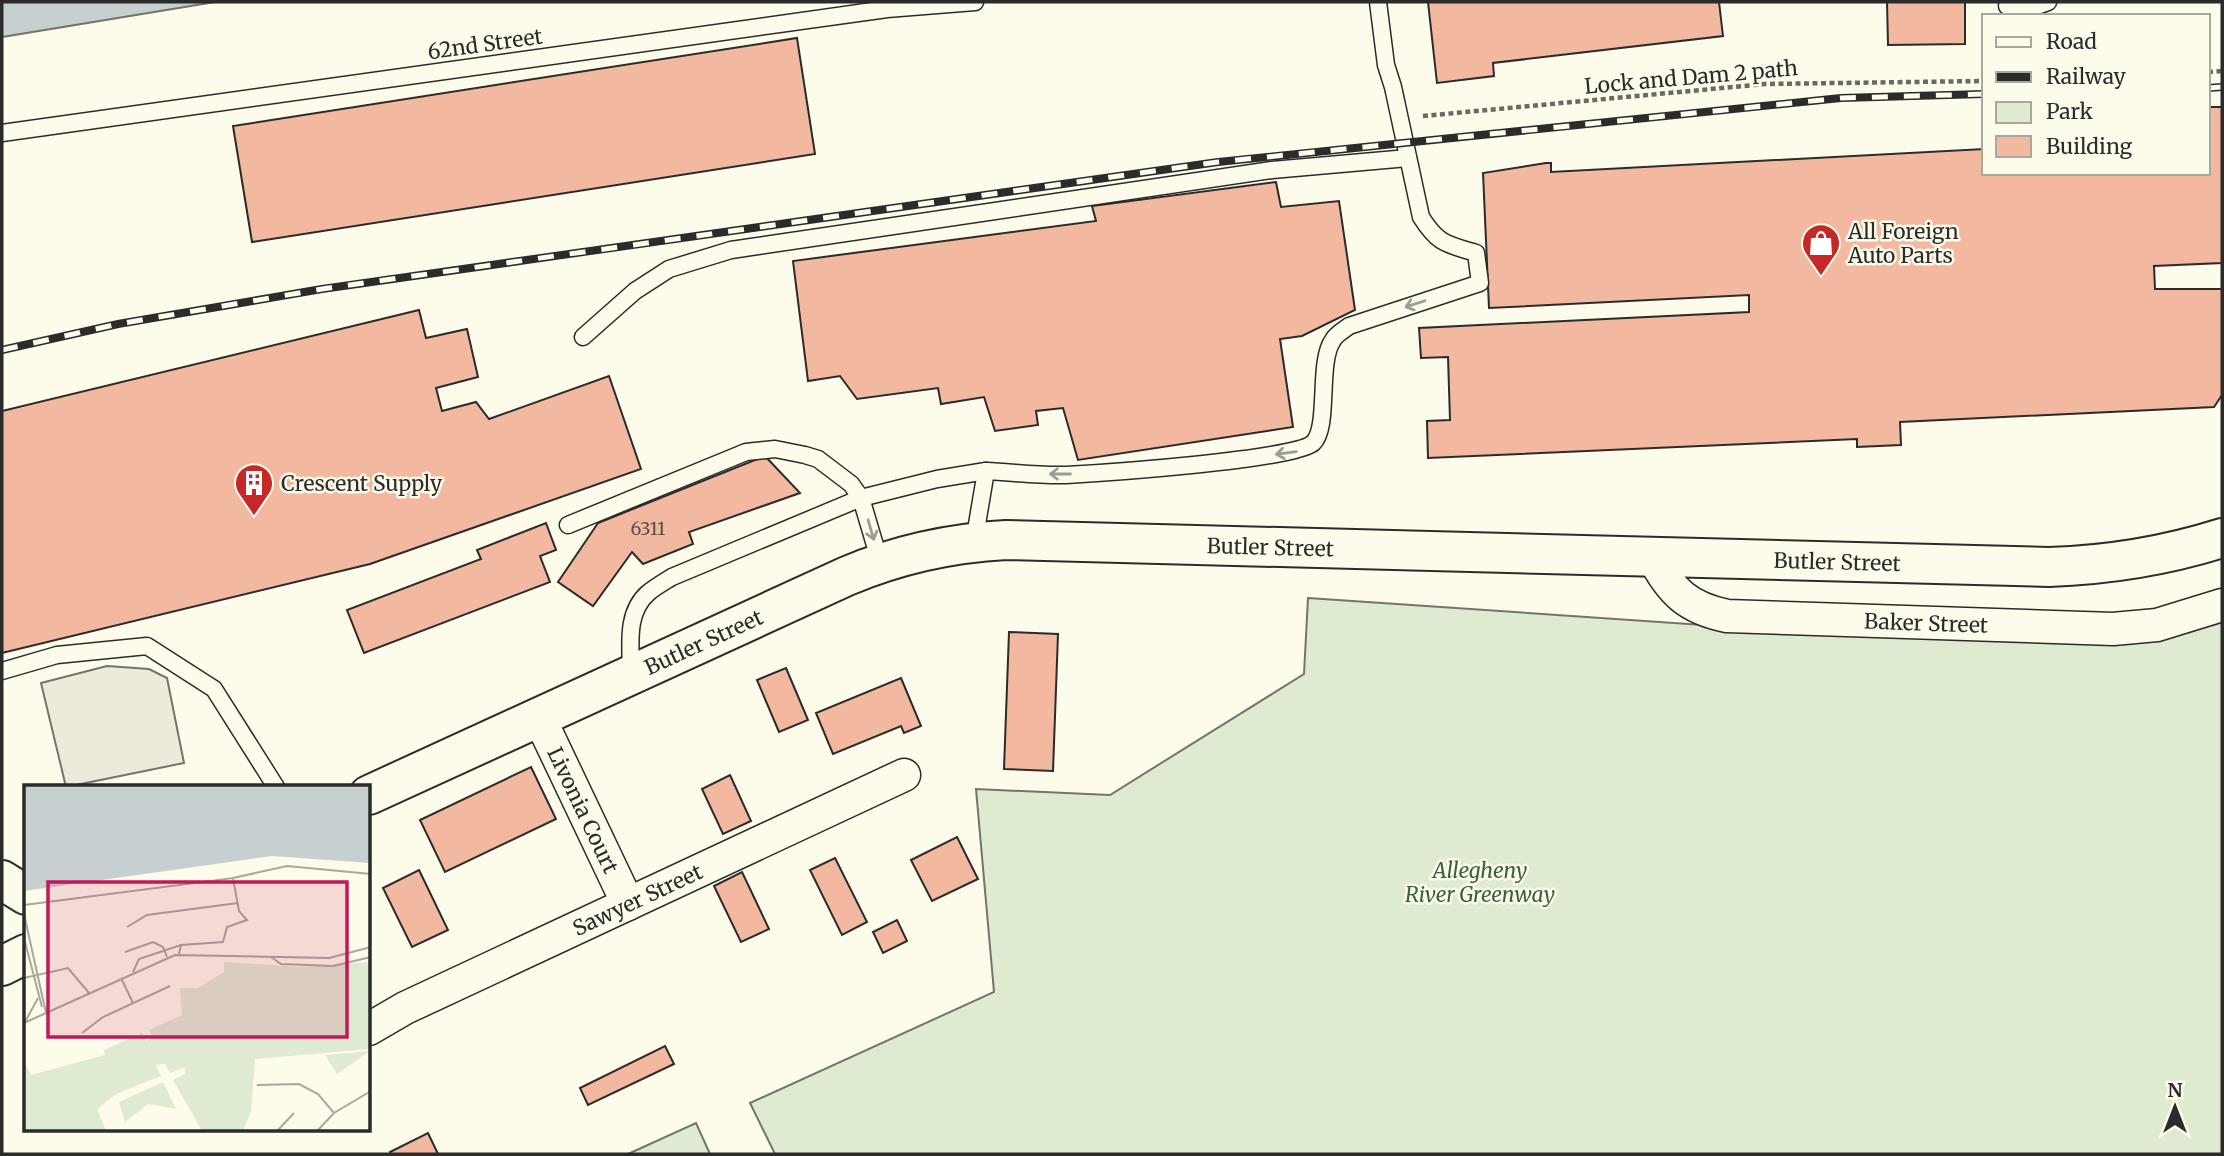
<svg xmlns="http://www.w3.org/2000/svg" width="2224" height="1156" viewBox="0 0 2224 1156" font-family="Merriweather,serif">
<rect width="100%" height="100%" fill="#fdfbea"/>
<g fill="#deebd1" stroke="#74746e" stroke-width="2">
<path d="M1308,598L1880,637L2175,633L2222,619V1154H775L750,1103L994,992L976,789L1110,795L1304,674Z"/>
<path d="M696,1123L710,1154H628Z"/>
</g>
<path fill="#eceadb" stroke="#74746e" stroke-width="2" d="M107,666L149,669L167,678L184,763L66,787L41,683Z"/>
<path fill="#c7d0d0" stroke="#74746e" stroke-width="2" d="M2,2H215L2,37Z"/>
<g fill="#f2b8a0" stroke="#2b2b2b" stroke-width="2">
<path d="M1428,2H1719L1723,36L1493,63L1494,76L1437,83Z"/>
<path d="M1887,2H1965V44L1888,45Z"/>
<path d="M797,38L815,154L252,242L233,126Z"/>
<path d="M2208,107H2222V263L2154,266L2155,289H2222V395L2214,407L1900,422L1901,445L1857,447V439L1428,458L1427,421L1450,420L1448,357L1421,358L1419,328L1749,312V295L1489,308L1483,173L1546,163H1551V172L1984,149V173H2208Z"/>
<path d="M1276,182L1281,207L1339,201L1355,310L1302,336L1280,339L1293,427L1078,460L1063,408L1036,411L1038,425L995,431L984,397L941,404L938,388L857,399L840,376L808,381L793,261L1096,221L1092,206Z"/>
<path d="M419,310L426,338L467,329L478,377L436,388L442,411L476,402L489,419L609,376L641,469L370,564L2,653V411Z"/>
<path d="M765,456L800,493L689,532L693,544L643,564L632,552L593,606L558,582L598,523Z"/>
<path d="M546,523L556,550L540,556L550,582L364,653L347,610L481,559L477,550Z"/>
<path d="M1009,632L1058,634L1053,771L1004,769Z"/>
<path d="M786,668L808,720L779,732L757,680Z"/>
<path d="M901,678L921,726L904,733L901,726L833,754L816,713Z"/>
<path d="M531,767L556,819L445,872L420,820Z"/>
<path d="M730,775L751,821L723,834L702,789Z"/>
<path d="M957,837L978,879L932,901L911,860Z"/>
<path d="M835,858L867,922L842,935L810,870Z"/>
<path d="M419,870L448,930L412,947L383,888Z"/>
<path d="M742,872L769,929L741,942L714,886Z"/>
<path d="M897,920L907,941L883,953L873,932Z"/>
<path d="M665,1046L674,1064L588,1105L580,1088Z"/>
<path d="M428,1133L438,1154H391L390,1152Z"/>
</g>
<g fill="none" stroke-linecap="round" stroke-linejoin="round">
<defs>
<g id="lane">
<path d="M2007,6H2037L2048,2"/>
<path d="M2,133L887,9L975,2"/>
<path d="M583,337L635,291L669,269L731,250L1272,170L1408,158"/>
<path d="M568,525L746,452L775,449L805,455L818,459L851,484L861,498L880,562"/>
<path d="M974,542L986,471C1012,472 1039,476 1066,475C1102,473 1295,460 1313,443C1330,427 1317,362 1333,340C1336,334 1344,330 1349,326L1480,283L1476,253C1446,244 1438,244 1421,217L1393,87L1386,65L1378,2"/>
<path d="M2,671L57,655L147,646L214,689L276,787"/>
<path d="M631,674C631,647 625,613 648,593C655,587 664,582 672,577L861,498L937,479L986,471"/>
</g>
<g id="street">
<path id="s1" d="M1653,557C1671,592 1688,608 1727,616L2113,629L2157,625L2222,605"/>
<path id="s2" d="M539,717L628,904"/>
<path id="s3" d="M369,1029L405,1008L904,775"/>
</g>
<g id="highway">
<path id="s4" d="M369,795L847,576C899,554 950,543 1006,540L2049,567C2109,565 2165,556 2222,538"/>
<path d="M2,880L26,895"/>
<path d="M2,966L26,954"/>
</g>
</defs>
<use href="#lane" stroke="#2b2b2b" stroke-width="19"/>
<use href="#street" stroke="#2b2b2b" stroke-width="35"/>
<use href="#highway" stroke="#2b2b2b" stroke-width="42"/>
<g stroke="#6a6964" stroke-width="4.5" stroke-dasharray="5 3.5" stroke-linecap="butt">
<path d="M2208,72L2222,71"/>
<path d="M1423,116L1765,84L1984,81"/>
</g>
<use href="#lane" stroke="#fdfbea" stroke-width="16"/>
<use href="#street" stroke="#fdfbea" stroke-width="32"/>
<use href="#highway" stroke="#fdfbea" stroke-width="38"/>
<defs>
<g id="rail">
<path d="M2208,88L2222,87"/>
<path d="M2,350L118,324L322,289L1218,162L1841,98L1984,94"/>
</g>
</defs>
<use href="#rail" stroke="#2b2b2b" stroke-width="8"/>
<use href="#rail" stroke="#fdfbea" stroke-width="5" stroke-dasharray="16" stroke-linecap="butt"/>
</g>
<defs><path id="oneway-shaft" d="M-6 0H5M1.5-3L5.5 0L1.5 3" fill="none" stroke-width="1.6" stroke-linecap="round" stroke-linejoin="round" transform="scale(1.75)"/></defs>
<g stroke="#9e9d94">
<use href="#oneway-shaft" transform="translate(1415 304) rotate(162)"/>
<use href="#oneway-shaft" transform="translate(1286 453) rotate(172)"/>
<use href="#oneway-shaft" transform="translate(1060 474) rotate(-180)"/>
<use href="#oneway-shaft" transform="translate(871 530) rotate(74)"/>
</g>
<defs>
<symbol id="shop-pin" viewBox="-11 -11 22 30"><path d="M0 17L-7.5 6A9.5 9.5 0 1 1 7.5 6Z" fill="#c62828" stroke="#fdfbea"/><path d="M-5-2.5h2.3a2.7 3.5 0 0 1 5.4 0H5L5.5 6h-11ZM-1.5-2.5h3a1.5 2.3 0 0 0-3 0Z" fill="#fff"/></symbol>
<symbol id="building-pin" viewBox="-11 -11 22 30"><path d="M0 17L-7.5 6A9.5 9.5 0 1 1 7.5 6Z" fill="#c62828" stroke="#fdfbea"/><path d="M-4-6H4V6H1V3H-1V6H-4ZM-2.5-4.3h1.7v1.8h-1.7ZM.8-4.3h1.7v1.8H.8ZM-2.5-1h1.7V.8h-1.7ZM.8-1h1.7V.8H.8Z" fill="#fff"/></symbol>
</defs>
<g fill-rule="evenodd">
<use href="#shop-pin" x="1799" y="221" width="44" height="60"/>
<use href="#building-pin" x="232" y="461" width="44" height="60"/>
</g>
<g text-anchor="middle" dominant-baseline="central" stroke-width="5" stroke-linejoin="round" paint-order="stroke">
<g font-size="18" fill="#5d4e48">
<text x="648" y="528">6311</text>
</g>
<g font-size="21" fill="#2b2b2b" stroke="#fdfbea">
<text transform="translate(485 44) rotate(-8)">62nd Street</text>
<text transform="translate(1691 77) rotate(-5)">Lock and Dam 2 path</text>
<text stroke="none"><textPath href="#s4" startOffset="954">Butler Street</textPath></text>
<text stroke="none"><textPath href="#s4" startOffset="1521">Butler Street</textPath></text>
<text stroke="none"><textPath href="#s1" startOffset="298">Baker Street</textPath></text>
<text stroke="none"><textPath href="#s4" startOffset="368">Butler Street</textPath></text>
<text stroke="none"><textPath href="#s2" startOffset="103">Livonia Court</textPath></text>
<text stroke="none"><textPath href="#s3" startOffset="298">Sawyer Street</textPath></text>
</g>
<g font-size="21" fill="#2b2b2b" stroke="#fdfbea" text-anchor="start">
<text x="1848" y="231">All Foreign<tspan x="1848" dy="24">Auto Parts</tspan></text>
<text x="281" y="483">Crescent Supply</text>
</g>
<g font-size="21" font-style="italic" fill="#34623c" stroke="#fdfbea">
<text x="1480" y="870">Allegheny<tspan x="1480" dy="24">River Greenway</tspan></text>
</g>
</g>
<g transform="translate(24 785)">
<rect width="346" height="346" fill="#fdfbea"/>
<path d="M200,177L277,182L346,177V264L231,274L227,327L219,346H178L149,295L161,289V282L146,288L141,279L132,280L137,291L92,309L73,324L82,346H0V276L7,290L81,270L80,265L118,248L122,256L129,253L125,245L158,230L156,203H174L200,187ZM346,266L313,289L301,270ZM139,297L152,324L124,319L101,337L95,317Z" fill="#deebd1"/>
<path d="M0,0H346V78L248,71L0,106Z" fill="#c7d0d0"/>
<path fill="none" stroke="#a9a89e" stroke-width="2" d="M209,93L263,81L347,89M0,120L209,93L215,126L223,135L203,142L199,157L157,160L155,169M0,129L22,228M103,142L123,130L214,118M0,153L18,222M101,167L129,157L139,162L143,172M247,172L257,179L309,181L347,172M109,187L115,174L157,160M0,193L44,183L65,208M97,193L109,218M22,228L151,170L305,173L347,162M1,237L14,213M0,238L22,228M58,248L79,232L146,201M233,300L275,299L294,309L310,328M253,346L270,328M293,346L310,328L347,306"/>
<path fill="#c2185b" fill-opacity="0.15" stroke="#c2185b" stroke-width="3.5" d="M24,97H323V252H24Z"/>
<rect width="346" height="346" fill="none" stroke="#2b2b2b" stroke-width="3.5"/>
</g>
<rect width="2224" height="1156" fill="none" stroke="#2b2b2b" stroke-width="7"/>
<rect x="1982" y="14" width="228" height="161" fill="#fdfbea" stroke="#a9a89e" stroke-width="2"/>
<rect x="1996" y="37" width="35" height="10" fill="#fdfbea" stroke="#a9a89e" stroke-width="2"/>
<text x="2046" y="49" font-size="21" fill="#2b2b2b">Road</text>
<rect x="1996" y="72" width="35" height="10" fill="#2b2b2b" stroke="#a9a89e" stroke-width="2"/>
<text x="2046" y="84" font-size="21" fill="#2b2b2b">Railway</text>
<rect x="1996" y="102" width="35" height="21" fill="#deebd1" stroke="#a9a89e" stroke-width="2"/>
<text x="2046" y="119" font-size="21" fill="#2b2b2b">Park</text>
<rect x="1996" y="136" width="35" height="21" fill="#f2b8a0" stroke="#a9a89e" stroke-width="2"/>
<text x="2046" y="154" font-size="21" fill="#2b2b2b">Building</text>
<g transform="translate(2175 1107)" stroke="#fdfbea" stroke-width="5" paint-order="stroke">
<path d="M0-5L12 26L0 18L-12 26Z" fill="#2b2b2b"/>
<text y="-10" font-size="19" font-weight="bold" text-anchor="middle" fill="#2b2b2b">N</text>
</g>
</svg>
